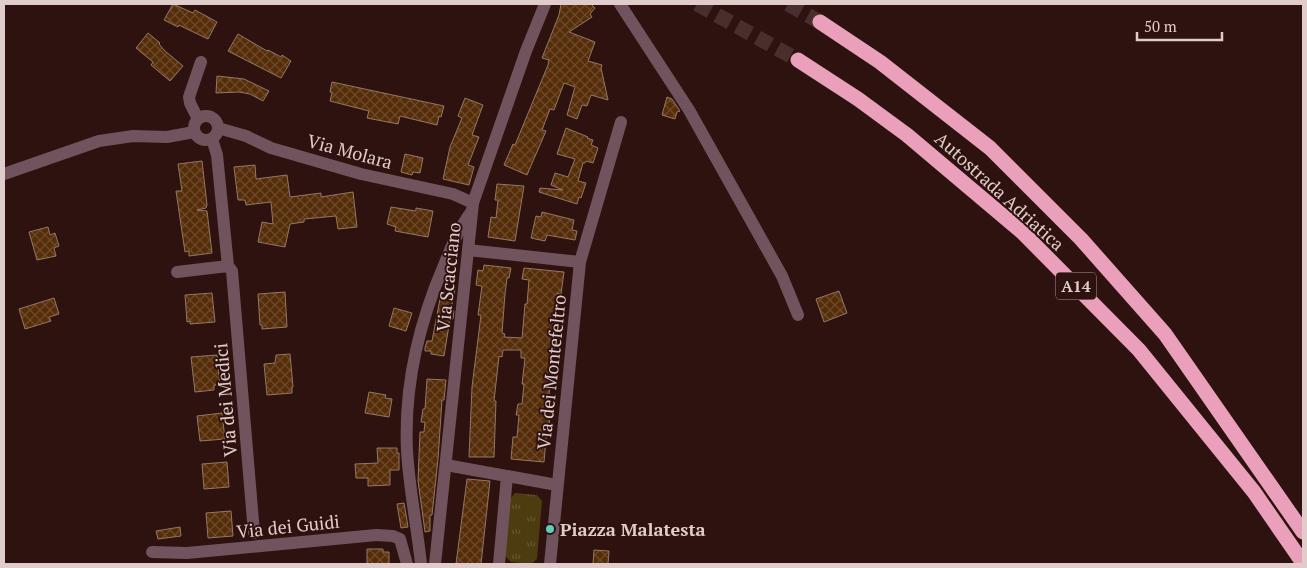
<svg xmlns="http://www.w3.org/2000/svg" width="1307" height="568" viewBox="0 0 1307 568" font-family="'PT Serif',serif">
<defs>
<pattern id="park-tufts" width="24" height="20" patternUnits="userSpaceOnUse" patternTransform="scale(1.25)"><rect width="24" height="20" fill="#4c3c10"/><path d="M3 7l-1-3M5 7V3M7 7l1-3M15 17l-1-3M17 17v-4M19 17l1-3" fill="none" stroke="#665731"/></pattern>
<pattern id="building-cross-hatch" width="8" height="8" patternUnits="userSpaceOnUse" patternTransform="scale(1.25)"><rect width="8" height="8" fill="#552d08"/><path d="M0 0l8 8M0 8l8-8" fill="none" stroke="#6d4a2b"/></pattern>
</defs>
<rect width="100%" height="100%" fill="#2d1210"/>
<path fill="url(#park-tufts)" d="M515,493L537,495L542,501L537,559L531,564L511,562L505,556L509,500Z"/>
<g fill="url(#building-cross-hatch)" stroke="#937864">
<path d="M173,4L193,13L195,10L217,22L208,39L187,29L179,25L178,27L164,20Z"/>
<path d="M561,4H591L595,8L590,14L592,17L569,32L595,42L588,61L602,65L601,68L608,100L591,95L587,106L582,105L577,119L567,115L575,87L564,83L554,110L550,109L542,130L546,131L527,175L504,165L513,144L515,145L548,65L549,60L542,58L559,15Z"/>
<path d="M148,33L160,43L159,44L165,51L183,66L170,81L151,65L153,62L136,48Z"/>
<path d="M238,34L267,51L268,50L281,57L282,55L291,61L281,78L228,51Z"/>
<path d="M217,76L244,79L269,91L263,101L250,94L239,92L216,93Z"/>
<path d="M332,82L444,106L441,117L439,116L437,125L400,116L398,124L367,118L369,111L330,101L332,93L330,92Z"/>
<path d="M667,97L672,99L680,111L677,112L675,119L662,115Z"/>
<path d="M465,98L483,105L472,135L479,137L468,165L474,167L469,185L443,179L450,147L462,118L458,116Z"/>
<path d="M566,128L588,137L587,138L593,140L591,145L598,148L593,163L586,161L585,163H583L578,181L586,183L581,198L579,197L577,204L539,192L540,188L563,190L551,185L555,173L568,177L575,159L557,154Z"/>
<path d="M405,154L423,158L420,173L413,172L412,175L401,172Z"/>
<path d="M202,161L207,205L206,208L197,210L207,211L212,253L189,256V251L185,252L176,191H182L178,164Z"/>
<path d="M255,165L256,179L287,175L290,197L321,193V197L353,192L357,227L338,229L336,216L304,219V222L290,224L285,247L258,242L262,222L273,224L271,202L246,205L245,200H238L234,167Z"/>
<path d="M497,184L524,186L515,241L488,237L491,217L496,218L498,200H495Z"/>
<path d="M391,207L416,211V208L433,211L428,237L395,231L396,227L387,224Z"/>
<path d="M542,212L574,220L572,230L577,231L575,240L547,235L545,241L531,238L536,216L541,217Z"/>
<path d="M48,227L50,235L55,233L59,246L54,248L56,256L37,260L29,232Z"/>
<path d="M484,265L511,268L509,278H507L505,294L502,333L505,334L504,337L522,338L525,304H527L529,280L522,279L524,268L564,272L561,294L557,293L555,314L558,315L549,394L547,413H550L549,428H547L544,462L511,459L513,437H517L519,415H516L518,404H522L524,384H522L525,358H521V350H503L502,357L499,356L494,401H496L494,457H469L472,387L481,315H478L482,286L476,285L478,270L483,271Z"/>
<path d="M445,288L455,289L451,310L454,311L453,319H450L444,356L431,354V351H425V348L427,341H432L440,299L442,292H444Z"/>
<path d="M839,291L847,313L824,322L816,299Z"/>
<path d="M285,292L287,327L262,329V325H260L258,294Z"/>
<path d="M212,293L215,322L190,324V321L187,322L185,295Z"/>
<path d="M54,298L59,314L49,317L51,321L25,329L19,309Z"/>
<path d="M394,308L412,313L406,331L389,326Z"/>
<path d="M290,354L293,387H292V393L267,395L264,364L275,363L276,355Z"/>
<path d="M217,355L220,385H214V390L195,392L191,357Z"/>
<path d="M427,379L446,380L444,400H442L438,459L432,515H430V531L425,532L418,481L420,432H424L425,422H421L423,409H425Z"/>
<path d="M369,392L386,395L385,398L392,399L389,417L365,413Z"/>
<path d="M222,413L225,439L200,441L197,416Z"/>
<path d="M377,448H397V453H399V470H390V485L368,486V478H356L355,464L378,463Z"/>
<path d="M227,462L229,487L204,489L202,464Z"/>
<path d="M467,479L490,481L481,564H456Z"/>
<path d="M404,503L408,527L401,528L397,504Z"/>
<path d="M231,511L233,536L208,538L206,513Z"/>
<path d="M180,527L181,536L158,539L156,531Z"/>
<path d="M367,549H383V552H389V564H367Z"/>
<path d="M594,550L609,551L608,564H593Z"/>
</g>
<g fill="none" stroke-linecap="round" stroke-linejoin="round">
<g stroke="#482e2c" stroke-width="15" stroke-dasharray="15 8" stroke-linecap="butt">
<path d="M697,4L798,60"/>
<path d="M788,4L820,22"/>
</g>
<g stroke="#70535d" stroke-width="12">
<path d="M620,4L689,110L782,276L798,315"/>
<circle cx="206" cy="128" r="12"/>
<path d="M198,119L190,103L189,97L201,62"/>
<path d="M218,128L246,136L271,148L361,174L453,194L473,203"/>
<path d="M212,139L217,155L228,266L232,271L254,533"/>
<path d="M4,174L99,141L133,136L167,137L194,132"/>
<path d="M468,250L580,262"/>
<path d="M177,272L228,266"/>
<path d="M446,465L557,485"/>
<path d="M152,552L187,553L376,535L393,536L400,539L407,564"/>
<path d="M421,564C417,526 409,488 407,450C404,386 419,323 444,265C452,245 459,228 472,211"/>
<path d="M499,564L507,476"/>
<path d="M550,564L580,262L621,122"/>
</g>
<path stroke="#70535d" stroke-width="12" d="M435,564L473,203L526,51L545,4"/>
<g stroke="#ea9fba" stroke-width="15">
<path d="M820,22L880,62L990,148L1081,239L1165,334L1303,532"/>
<path d="M798,60L858,99L907,135L1022,232L1139,350L1254,492L1303,563"/>
</g>
</g>
<circle fill="#5cceba" stroke="#2d1210" stroke-width="2" cx="550" cy="529" r="5"/>
<g text-anchor="middle" dominant-baseline="central" stroke-width="4" stroke-linejoin="round" paint-order="stroke">
<rect fill="#2d1210" stroke="#aa9492" stroke-width="1" x="1056" y="272.5" width="40" height="27" rx="4"/>
<g font-size="16" font-weight="bold" fill="#e0ccca">
<text x="1076" y="286">A14</text>
</g>
<g font-size="18" fill="#e0ccca" stroke="#2d1210">
<text transform="translate(350 151) rotate(15)">Via Molara</text>
<text transform="translate(1000 191) rotate(42)">Autostrada Adriatica</text>
<text transform="translate(448 277) rotate(-84)">Via Scacciano</text>
<text transform="translate(551 372) rotate(-84)">Via dei Montefeltro</text>
<text transform="translate(225 400) rotate(-95)">Via dei Medici</text>
<text transform="translate(288 526) rotate(-6)">Via dei Guidi</text>
</g>
<g font-size="18" font-weight="bold" fill="#e0ccca" stroke="#2d1210" text-anchor="start">
<text x="560" y="529">Piazza Malatesta</text>
</g>
</g>
<rect width="1307" height="568" fill="none" stroke="#e0ccca" stroke-width="10"/>
<path d="M1137 32v8h85v-8" fill="none" stroke="#e0ccca" stroke-width="2.5"/>
<text x="1144" y="32" font-size="15" fill="#e0ccca" stroke="#2d1210" stroke-width="4" paint-order="stroke">50 m</text>
</svg>
